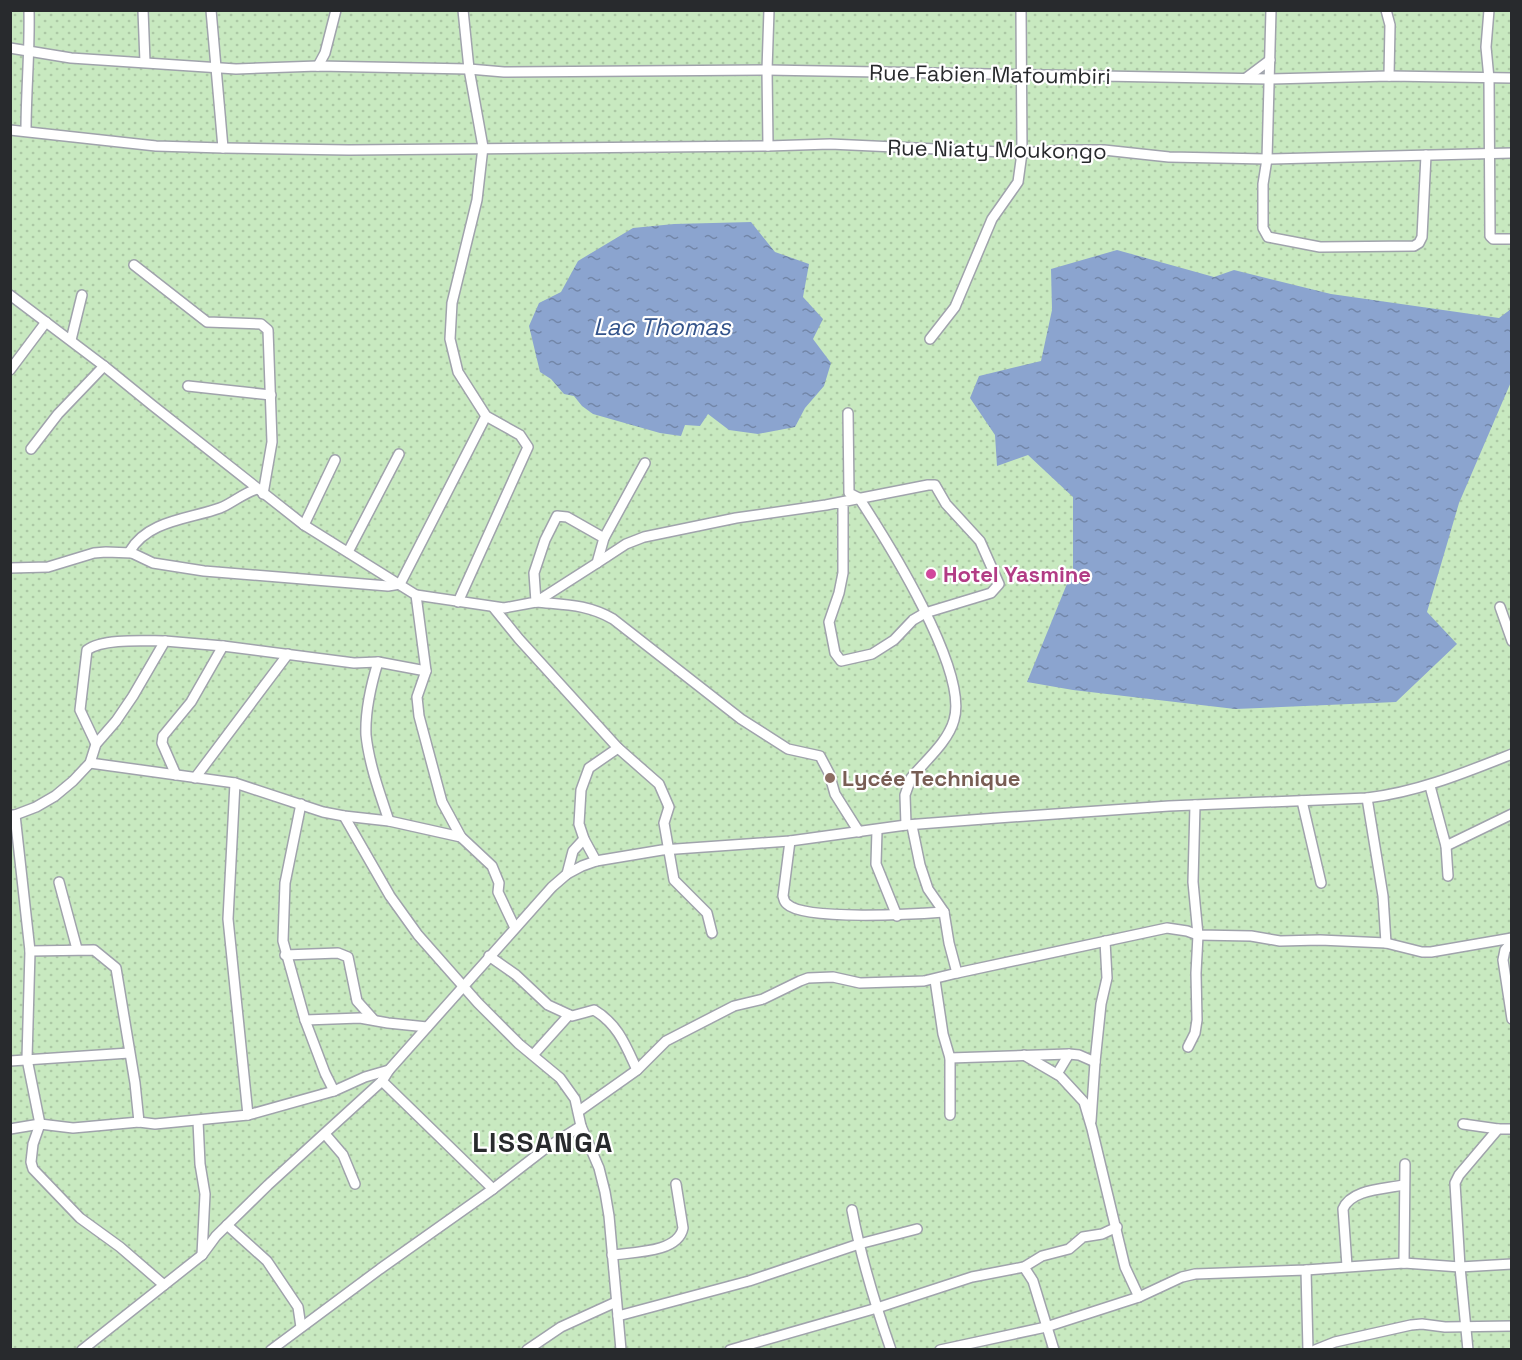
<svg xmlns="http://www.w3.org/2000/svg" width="1522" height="1360" viewBox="0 0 1522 1360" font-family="'Space Grotesk',sans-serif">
<defs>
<pattern id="grass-dots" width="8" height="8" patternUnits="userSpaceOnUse" patternTransform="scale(1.5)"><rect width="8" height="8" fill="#c8e9c0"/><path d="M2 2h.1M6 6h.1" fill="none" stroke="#acc8a5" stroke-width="1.8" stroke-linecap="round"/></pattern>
<pattern id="water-ripples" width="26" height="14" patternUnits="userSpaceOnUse" patternTransform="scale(1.5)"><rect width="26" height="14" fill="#8ba4cf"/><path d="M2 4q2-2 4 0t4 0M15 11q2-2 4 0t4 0" fill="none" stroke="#7286a8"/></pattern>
</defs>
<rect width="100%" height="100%" fill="#f3f6ff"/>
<rect fill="url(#grass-dots)" x="11" y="11" width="1500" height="1338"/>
<g fill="url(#water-ripples)">
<path d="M751,222L775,252L809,264L803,297L823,319L813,339L831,363L824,386L805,408L795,427L758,434L729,430L708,414L700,426L685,425L681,436L660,433L593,414L582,406L574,396L564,394L551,379L540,372L529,326L539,303L561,292L578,261L633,228L674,224Z"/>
<path d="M1117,250L1214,277L1234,270L1331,294L1499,318L1511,309V382L1459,503L1427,612L1457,644L1396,702L1235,709L1073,690L1027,682L1073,569V497L1028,455L997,466L995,435L970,398L979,376L1041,361L1052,310L1051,269Z"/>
</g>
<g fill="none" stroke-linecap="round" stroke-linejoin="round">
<defs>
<g id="minor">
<path d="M143,10L145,62"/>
<path d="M211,10L223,148"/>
<path d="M1271,10L1267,159L1263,184V228L1268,237L1320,247L1414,246L1419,243L1422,237L1426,155"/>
<path d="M1386,10L1390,25L1389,76"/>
<path d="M1489,10L1486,47L1489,79L1490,236L1493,239H1512"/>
<path d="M10,48L71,58L236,69L318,66L469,69L504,72L767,70L1270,79L1389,76L1512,78"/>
<path d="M318,66L325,53L336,10"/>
<path d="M1246,78L1270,60"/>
<path d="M10,130L156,146L223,148L349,150L768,146L830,144L1022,153L1064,150H1104L1169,157L1267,159L1512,153"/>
<path d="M26,131C26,91 30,51 29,10"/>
<path d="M768,146L767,70L769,10"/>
<path d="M134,265L207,322L261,324L268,330L272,442L263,494"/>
<path d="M10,295L104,366L152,405L304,525L416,595L426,671L417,697L419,716L442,802L461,837L492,866L499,883L498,892L515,928"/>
<path d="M930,339L955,307L992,219L1018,182L1022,153L1021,10"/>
<path d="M71,340L82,295"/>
<path d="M10,370L46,322"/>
<path d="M188,386L271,395"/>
<path d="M848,413L849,493L859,498C887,541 969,671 954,720C948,742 925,761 911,778L905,795L906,825"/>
<path d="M31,449L58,414L104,366"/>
<path d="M304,525L335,460"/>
<path d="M348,552L399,454"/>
<path d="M132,553L130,551C148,520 190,519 220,508C233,503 243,493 257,489"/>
<path d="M597,563L626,544L644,537L736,518L826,505L928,485H935L946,504L980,541L999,584L991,593L925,613L913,620L894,640L872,654L841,661L835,653L829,622L839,593L843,573V502"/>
<path d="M10,568L48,567L94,553L106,552L132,553L153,563L204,571L388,586L400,584L486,416"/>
<path d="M416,595L504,608L536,602L534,573L545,540L557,516L567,517L604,538"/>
<path d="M458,602L528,447L520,435L486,416L458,372L450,339L452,303L477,200L483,147L469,69L463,10"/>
<path d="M536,602C565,605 587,604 613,619L741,719L788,749L820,756L829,773L835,794L859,832"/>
<path d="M536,602L597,563L604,538L645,463"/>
<path d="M493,607L519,639L618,748L659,784L669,807L664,823L674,880L707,913L712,933"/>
<path d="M1500,607L1512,641"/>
<path d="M378,662C371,685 365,711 366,735C369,764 380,794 389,821"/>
<path d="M96,744L80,710L87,650C103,638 145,641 165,641"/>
<path d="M90,763L235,783L323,812L344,816L389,821L461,837"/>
<path d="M176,775L162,743L163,736L191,702L223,646"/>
<path d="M195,778L288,654"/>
<path d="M235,783L228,919L248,1115"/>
<path d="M1430,786L1446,846L1448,876"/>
<path d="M1367,798L1383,896L1386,943"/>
<path d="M1302,801L1321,883"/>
<path d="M301,804L285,883L283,941L305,1020L325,1073L334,1091"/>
<path d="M10,815H15L36,807L55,796L73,781L90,763L96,744L116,721L133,696L165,641L223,646L354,663L378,662L426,671"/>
<path d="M15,815L30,951L27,1059L40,1124L33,1144L31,1162L33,1169L80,1218L120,1247L164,1285"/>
<path d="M344,816L390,896L418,935L478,1003L519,1044L560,1078L575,1099L581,1126L599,1168L605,1192L609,1216L621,1350"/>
<path d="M912,826L920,865L928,889L944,912L949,943L957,973L1167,928L1187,931L1198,935L1251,936L1280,941L1320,940L1386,943L1422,952H1431L1512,938"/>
<path d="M877,830L876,864L897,916"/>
<path d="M790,841L783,896C784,899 784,902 787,904C804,921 918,914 944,912"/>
<path d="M1446,846L1512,814"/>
<path d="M596,861L584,839L579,824L581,790L589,768L618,748"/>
<path d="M567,874L573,851L584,839"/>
<path d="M59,882L77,949"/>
<path d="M1512,942L1505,950L1503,960L1512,1019"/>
<path d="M30,951L94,950L116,968L135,1083L139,1122"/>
<path d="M285,955L338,953L348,957L357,1001L374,1020"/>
<path d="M489,956L516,975L548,1005L572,1016L594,1010C618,1024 626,1046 637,1070"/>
<path d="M935,980L943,1034L950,1058V1115"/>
<path d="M305,1020L360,1018L388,1023L427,1027"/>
<path d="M1188,1047L1195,1033L1197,1020L1196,973L1198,935L1193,882L1195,805"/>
<path d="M533,1055L569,1015"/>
<path d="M1024,1055L1060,1076L1084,1102L1092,1129L1125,1267L1139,1297"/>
<path d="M950,1058L1069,1054L1079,1055L1095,1062"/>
<path d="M10,1061L129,1053"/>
<path d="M1057,1074L1069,1054"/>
<path d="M382,1081L493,1189"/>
<path d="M579,1111L637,1070L666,1041L734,1006L763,999L800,981L808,978L833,977L860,983L924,981L957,973"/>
<path d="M198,1121L200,1164L205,1194L202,1255"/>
<path d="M1091,1121L1095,1062L1101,1004L1107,978L1105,941"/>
<path d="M1463,1124L1498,1129"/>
<path d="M10,1129L40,1124L73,1128L139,1122L155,1124L248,1115L334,1091L365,1077L389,1070"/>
<path d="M325,1134L343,1155L355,1184"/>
<path d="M852,1210C861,1258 875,1304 891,1350"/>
<path d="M227,1225L267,1261L298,1307L301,1327"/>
<path d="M612,1255C633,1252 678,1253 683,1228L676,1184"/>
<path d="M1404,1263L1405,1164"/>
<path d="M1347,1266L1343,1209C1351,1189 1385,1189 1403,1185"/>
<path d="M1024,1267L1033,1281L1054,1350"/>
<path d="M1306,1270L1308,1350"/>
<path d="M618,1316L749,1281L859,1244L917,1229"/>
<path d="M82,1350L202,1255L216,1236L268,1185L382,1081L389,1070L552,887L567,874L582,866L596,861L662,850L790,841L906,825L997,818L1169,806L1367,798C1418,792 1464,773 1512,754"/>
<path d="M271,1350L380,1269L493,1189L546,1148L581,1126"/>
<path d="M527,1350L561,1327L616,1302"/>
<path d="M730,1350L877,1308L972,1277L1024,1267L1042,1256L1069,1249L1083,1237L1102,1234L1117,1227"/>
<path d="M940,1350L1046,1327L1139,1297L1182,1277L1195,1274L1306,1270L1404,1263L1460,1267L1512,1264"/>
<path d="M1315,1350L1335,1342L1411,1325L1422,1324L1445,1327L1512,1326"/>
<path d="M1468,1350L1460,1267L1455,1183L1459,1175L1498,1129H1512"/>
</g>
</defs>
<use href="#minor" stroke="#a0a3ac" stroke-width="12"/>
<use href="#minor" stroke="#fff" stroke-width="9"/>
</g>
<circle fill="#d1479c" stroke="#fff" stroke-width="2" cx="931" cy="574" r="6"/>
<circle fill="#8d6e63" stroke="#fff" stroke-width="2" cx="830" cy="778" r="6"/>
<g text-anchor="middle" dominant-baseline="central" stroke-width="4.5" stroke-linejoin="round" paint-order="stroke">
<g font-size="22" fill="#282a2d" stroke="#fff">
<text transform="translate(990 74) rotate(1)">Rue Fabien Mafoumbiri</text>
<text transform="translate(997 149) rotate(1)">Rue Niaty Moukongo</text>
</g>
<g font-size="22" font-weight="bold" fill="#b23c85" stroke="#fff" text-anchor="start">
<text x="943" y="574">Hotel Yasmine</text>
</g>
<g font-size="22" font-weight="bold" fill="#785e54" stroke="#fff" text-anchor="start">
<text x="842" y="778">Lycée Technique</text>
</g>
<g font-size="24" font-style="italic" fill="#34548b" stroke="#fff">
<text x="662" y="326">Lac Thomas</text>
</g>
<g font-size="28" font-weight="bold" letter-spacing="1.5" fill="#282a2d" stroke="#fff">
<text x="543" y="1142">LISSANGA</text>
</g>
</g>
<rect width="1522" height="1360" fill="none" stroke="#282a2d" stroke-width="24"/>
</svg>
